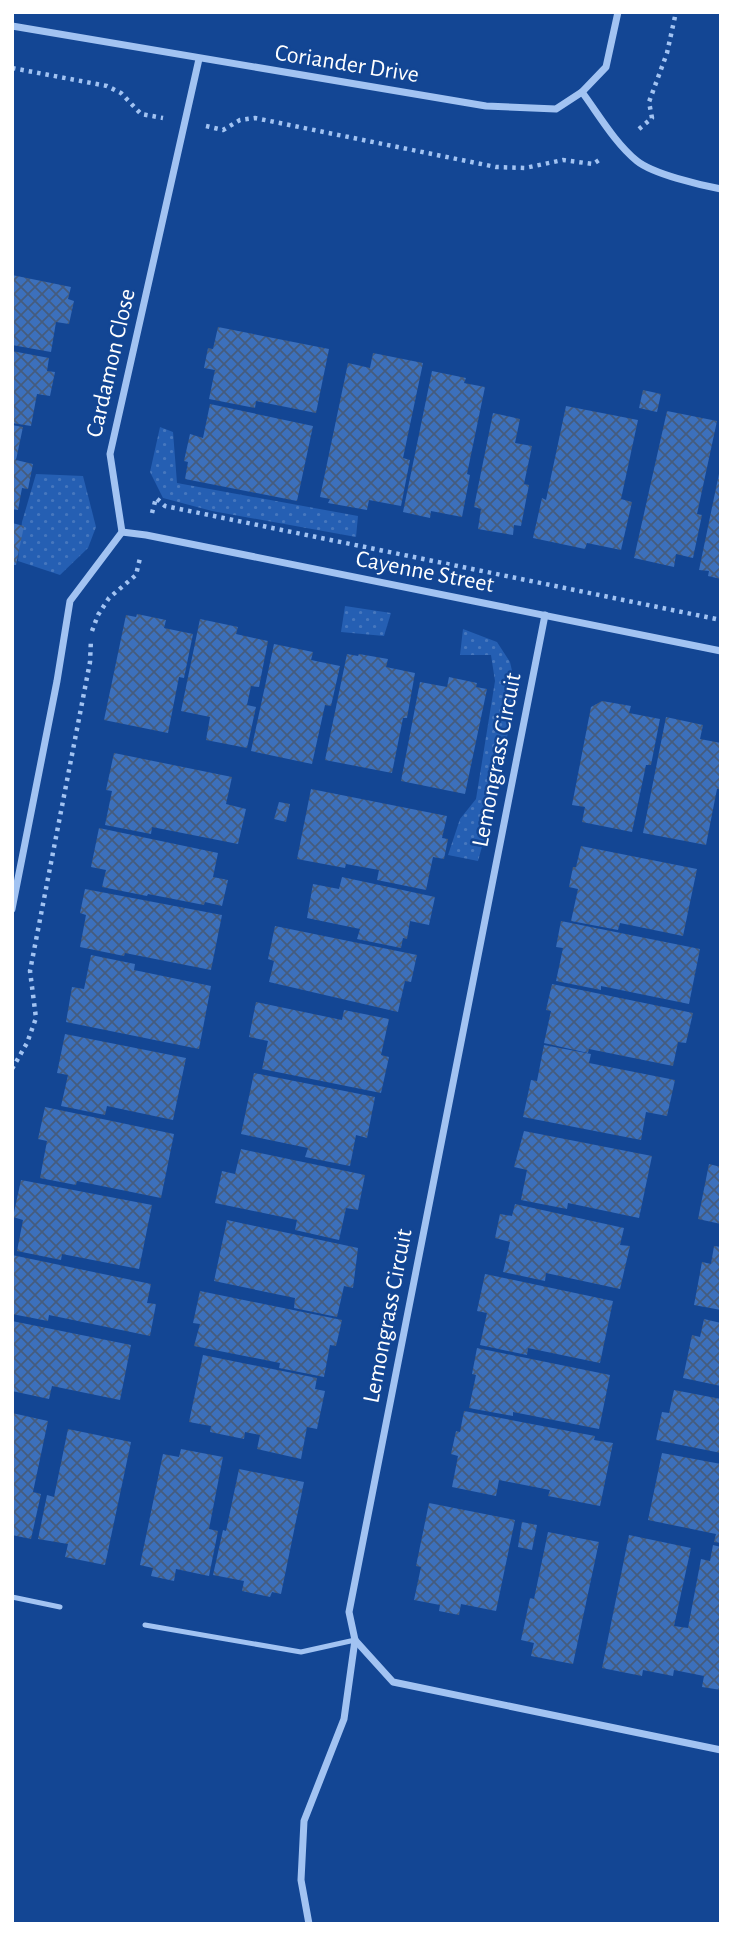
<svg xmlns="http://www.w3.org/2000/svg" width="733" height="1936" viewBox="0 0 733 1936" font-family="'Alegreya Sans',sans-serif">
<defs>
<pattern id="grass-dots" width="8" height="8" patternUnits="userSpaceOnUse" patternTransform="scale(1.75)"><rect width="8" height="8" fill="#255fb3"/><path d="M2 2h.1M6 6h.1" fill="none" stroke="#4677be" stroke-width="1.8" stroke-linecap="round"/></pattern>
<pattern id="building-cross-hatch" width="8" height="8" patternUnits="userSpaceOnUse" patternTransform="scale(1.75)"><rect width="8" height="8" fill="#3c70bc"/><path d="M0 0l8 8M0 8l8-8" fill="none" stroke="#455c7e"/></pattern>
</defs>
<rect width="100%" height="100%" fill="#134694"/>
<g fill="url(#grass-dots)">
<path d="M160,427L173,432L177,483L358,516L356,537L212,511L163,498L150,472Z"/>
<path d="M36,474L83,476L96,527L88,548L60,575L18,561L22,522Z"/>
<path d="M345,606L391,613L384,636L341,632Z"/>
<path d="M463,629L497,642L510,662L517,693L509,726L498,789L478,861L448,855L460,819L476,799L495,681L491,655H460Z"/>
</g>
<g fill="url(#building-cross-hatch)">
<path d="M12,275L71,287L68,299L74,301L69,324L56,322L51,352L12,345Z"/>
<path d="M218,327L329,349L316,413L256,401L255,408L209,399L215,370L204,368L208,348L213,349Z"/>
<path d="M12,351L49,358L47,371L55,372L50,396L37,394L31,426L12,423Z"/>
<path d="M373,353L423,363L403,458L410,460L401,506L369,500L367,510L328,503L330,499L320,497L348,363L370,368Z"/>
<path d="M432,371L466,378L464,383L485,387L467,474L470,475L462,517L431,511L430,518L403,512Z"/>
<path d="M643,390L661,394L657,412L639,408Z"/>
<path d="M210,404L313,426L297,501L185,479L188,462L184,461L190,434L203,438Z"/>
<path d="M566,406L638,420L621,499L632,502L621,550L587,543L585,549L533,538L542,498L546,500Z"/>
<path d="M667,411L717,421L697,514L702,515L693,558L676,554L674,567L634,558Z"/>
<path d="M493,413L520,419L515,443L532,446L524,484L529,485L521,526L514,525L513,535L478,529L481,509L474,507Z"/>
<path d="M12,425L23,427L16,460L33,464L28,489L22,488L18,510L12,509Z"/>
<path d="M720,469H721V579L708,576L709,571L699,570Z"/>
<path d="M12,523L24,526L16,565H12Z"/>
<path d="M137,614L166,620L164,628L193,634L184,678L179,677L168,733L104,720L126,615L136,617Z"/>
<path d="M200,619L238,627L236,634L268,641L259,687L251,686L247,705L256,707L247,748L206,740L210,717L181,711Z"/>
<path d="M274,644L313,652L311,660L340,666L331,706L325,705L312,764L251,751Z"/>
<path d="M347,654L358,656L359,654L388,659L386,667L415,673L407,718H403L392,773L325,760Z"/>
<path d="M449,677L477,683L476,687L487,689L465,794L401,781L420,682L447,687Z"/>
<path d="M602,701L631,706L629,713L660,719L651,765H646L632,832L582,822L585,807L572,805L591,707Z"/>
<path d="M666,717L703,725L700,739L721,743V789H717L706,845L643,833Z"/>
<path d="M114,753L232,777L226,804L246,809L238,844L152,827L151,834L105,825L112,791L106,790Z"/>
<path d="M311,789L447,816L442,838L448,839L444,859L433,857L426,890L377,880L379,870L346,864L345,868L297,859Z"/>
<path d="M279,802L290,804L286,822L274,819Z"/>
<path d="M99,828L218,853L213,877L228,880L222,906L205,902L204,905L148,894L147,896L102,887L106,870L91,867Z"/>
<path d="M581,846L697,869L683,936L620,923L618,930L571,921L578,889L569,887L573,867H576Z"/>
<path d="M342,877L435,897L429,925L410,921L407,939L403,938L401,948L357,939L360,929L307,918L313,884L339,889Z"/>
<path d="M85,889L222,915L211,970L125,953L124,956L80,947L86,915L80,913Z"/>
<path d="M561,921L700,949L689,1004L601,986V990L556,981L563,948L556,947Z"/>
<path d="M275,926L417,955L411,982L405,981L398,1012L269,982L274,961L268,959Z"/>
<path d="M91,955L135,964L134,970L211,986L199,1049L66,1022L72,987L84,989Z"/>
<path d="M552,984L693,1013L686,1043L678,1042L673,1066L589,1049L588,1053L544,1043L551,1011L546,1010Z"/>
<path d="M256,1002L342,1020L344,1010L389,1019L381,1055L389,1057L381,1093L262,1069L268,1041L249,1037Z"/>
<path d="M65,1034L186,1058L173,1120L107,1106L105,1115L61,1106L68,1075L57,1073Z"/>
<path d="M544,1045L591,1054L589,1063L675,1080L667,1116L646,1112L641,1140L523,1117L531,1080L537,1081Z"/>
<path d="M254,1073L375,1097L367,1138L356,1135L350,1166L305,1157L308,1148L241,1134Z"/>
<path d="M45,1107L174,1134L161,1198L77,1181L76,1185L40,1178L47,1141L38,1139Z"/>
<path d="M524,1131L652,1156L639,1218L568,1203L567,1209L521,1200L527,1170L514,1167Z"/>
<path d="M241,1149L365,1175L358,1210L346,1208L339,1240L295,1230L297,1220L215,1203L222,1171L235,1174Z"/>
<path d="M709,1164L721,1167V1224L698,1219Z"/>
<path d="M21,1180L152,1205L139,1269L62,1254L61,1260L17,1251L23,1220L13,1217Z"/>
<path d="M515,1204L624,1228L620,1245L630,1246L620,1289L546,1273L545,1281L503,1272L510,1242L495,1238L500,1214L512,1216Z"/>
<path d="M227,1220L358,1248L353,1288L344,1286L337,1317L294,1308L295,1298L214,1281Z"/>
<path d="M714,1246L721,1247V1310L694,1305L702,1262L711,1264Z"/>
<path d="M12,1255L151,1284L147,1303L156,1304L150,1336L49,1315L48,1321L12,1314Z"/>
<path d="M485,1274L613,1301L600,1363L528,1348L527,1355L480,1345L487,1313L477,1311Z"/>
<path d="M200,1291L342,1320L336,1346L330,1345L324,1377L279,1368L280,1363L194,1346L200,1324L193,1323Z"/>
<path d="M704,1319L721,1323V1386L683,1378L692,1335L700,1337Z"/>
<path d="M12,1321L131,1345L120,1400L52,1386L49,1399L12,1391Z"/>
<path d="M477,1348L610,1375L599,1429L513,1412V1416L469,1408L476,1375L472,1374Z"/>
<path d="M203,1355L317,1378L315,1389L325,1391L317,1429L307,1427L301,1459L257,1449L260,1435L245,1432L244,1439L210,1432L211,1426L189,1422Z"/>
<path d="M674,1390L721,1399V1453L656,1440L662,1412L669,1413Z"/>
<path d="M464,1411L595,1436L594,1440L613,1443L600,1506L548,1496L550,1490L499,1480L496,1496L452,1487L458,1456L451,1454L456,1431L460,1432Z"/>
<path d="M12,1413L48,1421L33,1492L41,1494L31,1539L12,1535Z"/>
<path d="M68,1429L131,1442L105,1565L65,1557L68,1544L38,1539L47,1495L54,1497Z"/>
<path d="M181,1449L223,1457L209,1529L218,1531L209,1576L176,1569L174,1581L151,1576L153,1568L140,1565L163,1454L179,1457Z"/>
<path d="M662,1453L721,1464V1543L714,1542L716,1534L648,1520Z"/>
<path d="M239,1469L304,1482L281,1594L272,1592L270,1597L242,1591L244,1581L213,1575L223,1530L226,1531Z"/>
<path d="M429,1503L515,1520L496,1611L461,1604L459,1615L439,1611L440,1605L414,1600L421,1567L416,1566Z"/>
<path d="M522,1522L537,1525L532,1550L518,1547Z"/>
<path d="M548,1532L599,1542L573,1664L531,1656L534,1643L521,1640L530,1598L534,1599Z"/>
<path d="M629,1535L691,1548L674,1626L688,1628L701,1559L710,1561L713,1545L721,1547V1690L702,1687L704,1676L674,1670L673,1676L643,1670L642,1676L602,1668Z"/>
</g>
<g fill="none" stroke-linecap="round" stroke-linejoin="round">
<g stroke="#a2c3f2" stroke-width="4.5" stroke-dasharray="3.5 5" stroke-linecap="butt">
<path d="M12,68L107,86L121,93L141,114L163,118"/>
<path d="M206,126L223,130L240,120L255,118L496,167L525,168L563,160L593,164L602,158"/>
<path d="M639,129L652,118L649,102L667,53L676,12"/>
<path d="M152,513L156,498L165,506L721,620"/>
<path d="M92,631L98,615L109,598L136,575L140,558"/>
<path d="M12,1069L27,1043L36,1018L30,971L90,662L91,639"/>
</g>
<g stroke="#a2c3f2" stroke-width="5">
<path d="M12,1597L60,1607"/>
<path d="M145,1625L301,1652L355,1640"/>
</g>
<g stroke="#a2c3f2" stroke-width="7">
<path d="M12,26L486,106L556,109L582,92L606,67L618,12"/>
<path d="M582,92C599,115 615,143 637,161C653,174 700,185 721,189"/>
<path d="M122,532L146,535L721,651"/>
<path d="M545,615L349,1612L355,1640L393,1682L721,1750"/>
<path d="M12,909L57,681L70,601L122,532L110,454L199,59"/>
<path d="M309,1924L301,1880L304,1821L344,1719L355,1640"/>
</g>
</g>
<g text-anchor="middle" dominant-baseline="central" stroke-width="5" stroke-linejoin="round" paint-order="stroke">
<g font-size="24" fill="#fff" stroke="#134694">
<text transform="translate(347 64) rotate(9)">Coriander Drive</text>
<text transform="translate(111 363) rotate(-77)">Cardamon Close</text>
<text transform="translate(425 572) rotate(11)">Cayenne Street</text>
<text transform="translate(497 760) rotate(-79)">Lemongrass Circuit</text>
<text transform="translate(388 1316) rotate(-79)">Lemongrass Circuit</text>
</g>
</g>
<rect width="733" height="1936" fill="none" stroke="#ffffff" stroke-width="28"/>
</svg>
